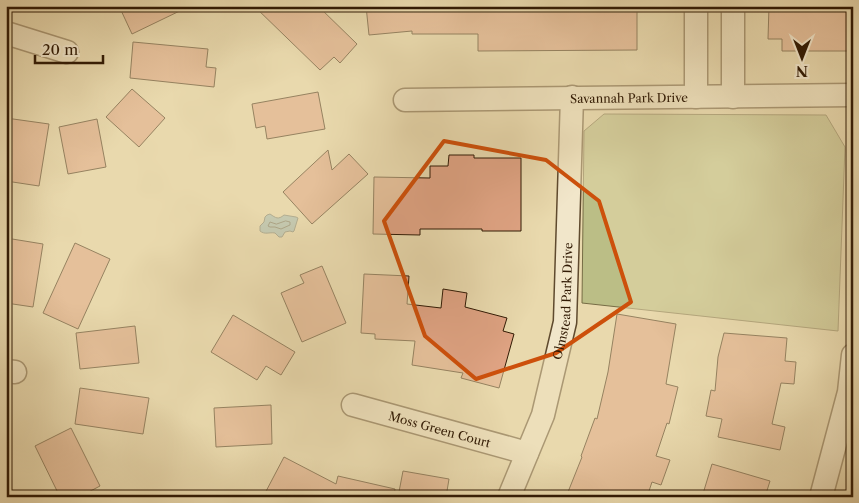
<svg xmlns="http://www.w3.org/2000/svg" width="859" height="503" viewBox="0 0 859 503" font-family="'Libre Caslon Text',serif">
<rect width="100%" height="100%" fill="#e9d9ad"/>
<filter id="stains"><feTurbulence type="fractalNoise" baseFrequency=".004" numOctaves="4"/><feColorMatrix values="0 0 0 0 .2 0 0 0 0 .09 0 0 0 0 .02 0 0 0 .5 -.17"/></filter>
<radialGradient id="worn" r=".72"><stop offset=".6" stop-color="#630" stop-opacity="0"/><stop offset="1" stop-color="#630" stop-opacity=".3"/></radialGradient>
<path fill="#bbbe86" stroke="#766c45" d="M604,114L826,115L845,147L838,331L582,303L584,131Z"/>
<path fill="#9cb8b5" stroke="#71796e" d="M270,214C276,218 278,220 284,215L296,217L298,218L294,231L293,232L290,231L285,232L282,237H279L275,233C269,232 265,235 260,231V226L264,222L265,217L267,215Z"/>
<g fill="none" stroke-linecap="round" stroke-linejoin="round">
<path stroke="#66695c" stroke-width="1" d="M286,221L290,222V225L281,229L275,227H270L268,226L270,222L276,224Z"/>
</g>
<g fill="#dfa383" stroke="#311a04">
<path d="M119,6H190L132,34Z"/>
<path d="M254,6H318L357,44L340,63L334,57L320,70Z"/>
<path d="M366,6H637V50L478,51V34H412V31L369,35Z"/>
<path d="M769,6H853V51H782V39H768Z"/>
<path d="M133,42L208,49L206,67L216,68L214,87L130,78Z"/>
<path d="M132,89L165,118L139,147L106,117Z"/>
<path d="M318,92L325,129L267,139L265,126L256,128L252,104Z"/>
<path d="M6,118L49,124L39,186L6,181Z"/>
<path d="M97,119L106,167L68,174L59,127Z"/>
<path d="M328,150L332,170L349,154L368,174L312,224L283,192Z"/>
<path d="M449,155H474V158H521V231H482V229H420V235L373,234L374,177L430,178V166H448Z"/>
<path d="M6,238L43,244L33,307L6,303Z"/>
<path d="M75,243L110,259L78,329L43,313Z"/>
<path d="M322,266L346,323L302,342L281,293L304,283L300,275Z"/>
<path d="M364,274L409,276L407,304L441,308L443,289L467,293L465,307L507,318L503,331L514,334L499,388L461,378L463,373L412,365L415,341L375,339V334L361,333Z"/>
<path d="M617,314L676,324L666,384L678,387L669,424L667,423L656,456L670,460L661,485L652,482L647,497H566L582,457L581,456L595,418L597,419L608,372Z"/>
<path d="M233,315L295,352L281,375L266,366L257,380L211,352Z"/>
<path d="M135,326L139,363L80,369L76,333Z"/>
<path d="M724,333L787,338L785,361L796,362L794,384L781,383L772,424L785,427L780,450L718,437L722,419L706,416L711,390L715,391L718,357Z"/>
<path d="M80,388L149,398L143,434L75,424Z"/>
<path d="M271,405L272,444L216,447L214,408Z"/>
<path d="M71,428L100,486L79,497H60L35,446Z"/>
<path d="M284,457L336,484L338,476L395,489L394,497H263Z"/>
<path d="M712,464L770,481L765,497H702Z"/>
<path d="M403,471L449,479L446,497H398Z"/>
</g>
<g fill="none" stroke-linecap="round" stroke-linejoin="round">
<defs>
<g id="minor">
<path d="M6,33L67,52"/>
<path d="M696,97V6"/>
<path d="M733,97V6"/>
<path id="s1" d="M405,100L853,95"/>
<path d="M6,371L15,372"/>
<path id="s2" d="M353,405L527,453"/>
<path id="s3" d="M509,497L543,415L565,322L572,97"/>
<path d="M821,497L849,392L853,355"/>
</g>
</defs>
<use href="#minor" stroke="#5f4a2e" stroke-width="25"/>
<use href="#minor" stroke="#f1e6ca" stroke-width="22"/>
</g>
<path d="M0 0H859V503H0ZM444,141L546,160L599,201L631,302L556,353L476,379L425,336L384,221Z" fill="#e9d9ad" fill-opacity=".55" fill-rule="evenodd"/>
<path fill="none" stroke="#cd500b" stroke-width="4" stroke-linejoin="round" d="M444,141L546,160L599,201L631,302L556,353L476,379L425,336L384,221Z"/>
<g text-anchor="middle" dominant-baseline="central" stroke-width="5" stroke-linejoin="round" paint-order="stroke">
<g font-size="12" fill="#311a04" stroke="#f1e6ca">
<text stroke="none"><textPath href="#s1" startOffset="224">Savannah Park Drive</textPath></text>
<text stroke="none"><textPath href="#s3" startOffset="205">Olmstead Park Drive</textPath></text>
<text stroke="none"><textPath href="#s2" startOffset="90">Moss Green Court</textPath></text>
</g>
</g>
<rect width="859" height="503" fill="none" stroke="#e9d9ad" stroke-width="25"/>
<rect x="8" y="8" width="844" height="488" fill="none" stroke="#311a04" stroke-width="2.5"/>
<rect x="12" y="12" width="834" height="478" fill="none" stroke="#311a04"/>
<g transform="translate(802 58) rotate(180)" stroke="#f1e6ca" stroke-width="4" paint-order="stroke">
<path d="M0-4L9 19L0 12L-9 19Z" fill="#311a04"/>
<text y="-8" font-size="14" font-weight="bold" text-anchor="middle" fill="#311a04">N</text>
</g>
<path d="M35 55v8h68v-8" fill="none" stroke="#311a04" stroke-width="2.5"/>
<text x="42" y="55" font-size="15" fill="#311a04" stroke="#f1e6ca" stroke-width="4" paint-order="stroke">20 m</text>
<rect width="100%" height="100%" filter="url(#stains)"/>
<rect width="100%" height="100%" fill="url(#worn)"/>
</svg>
